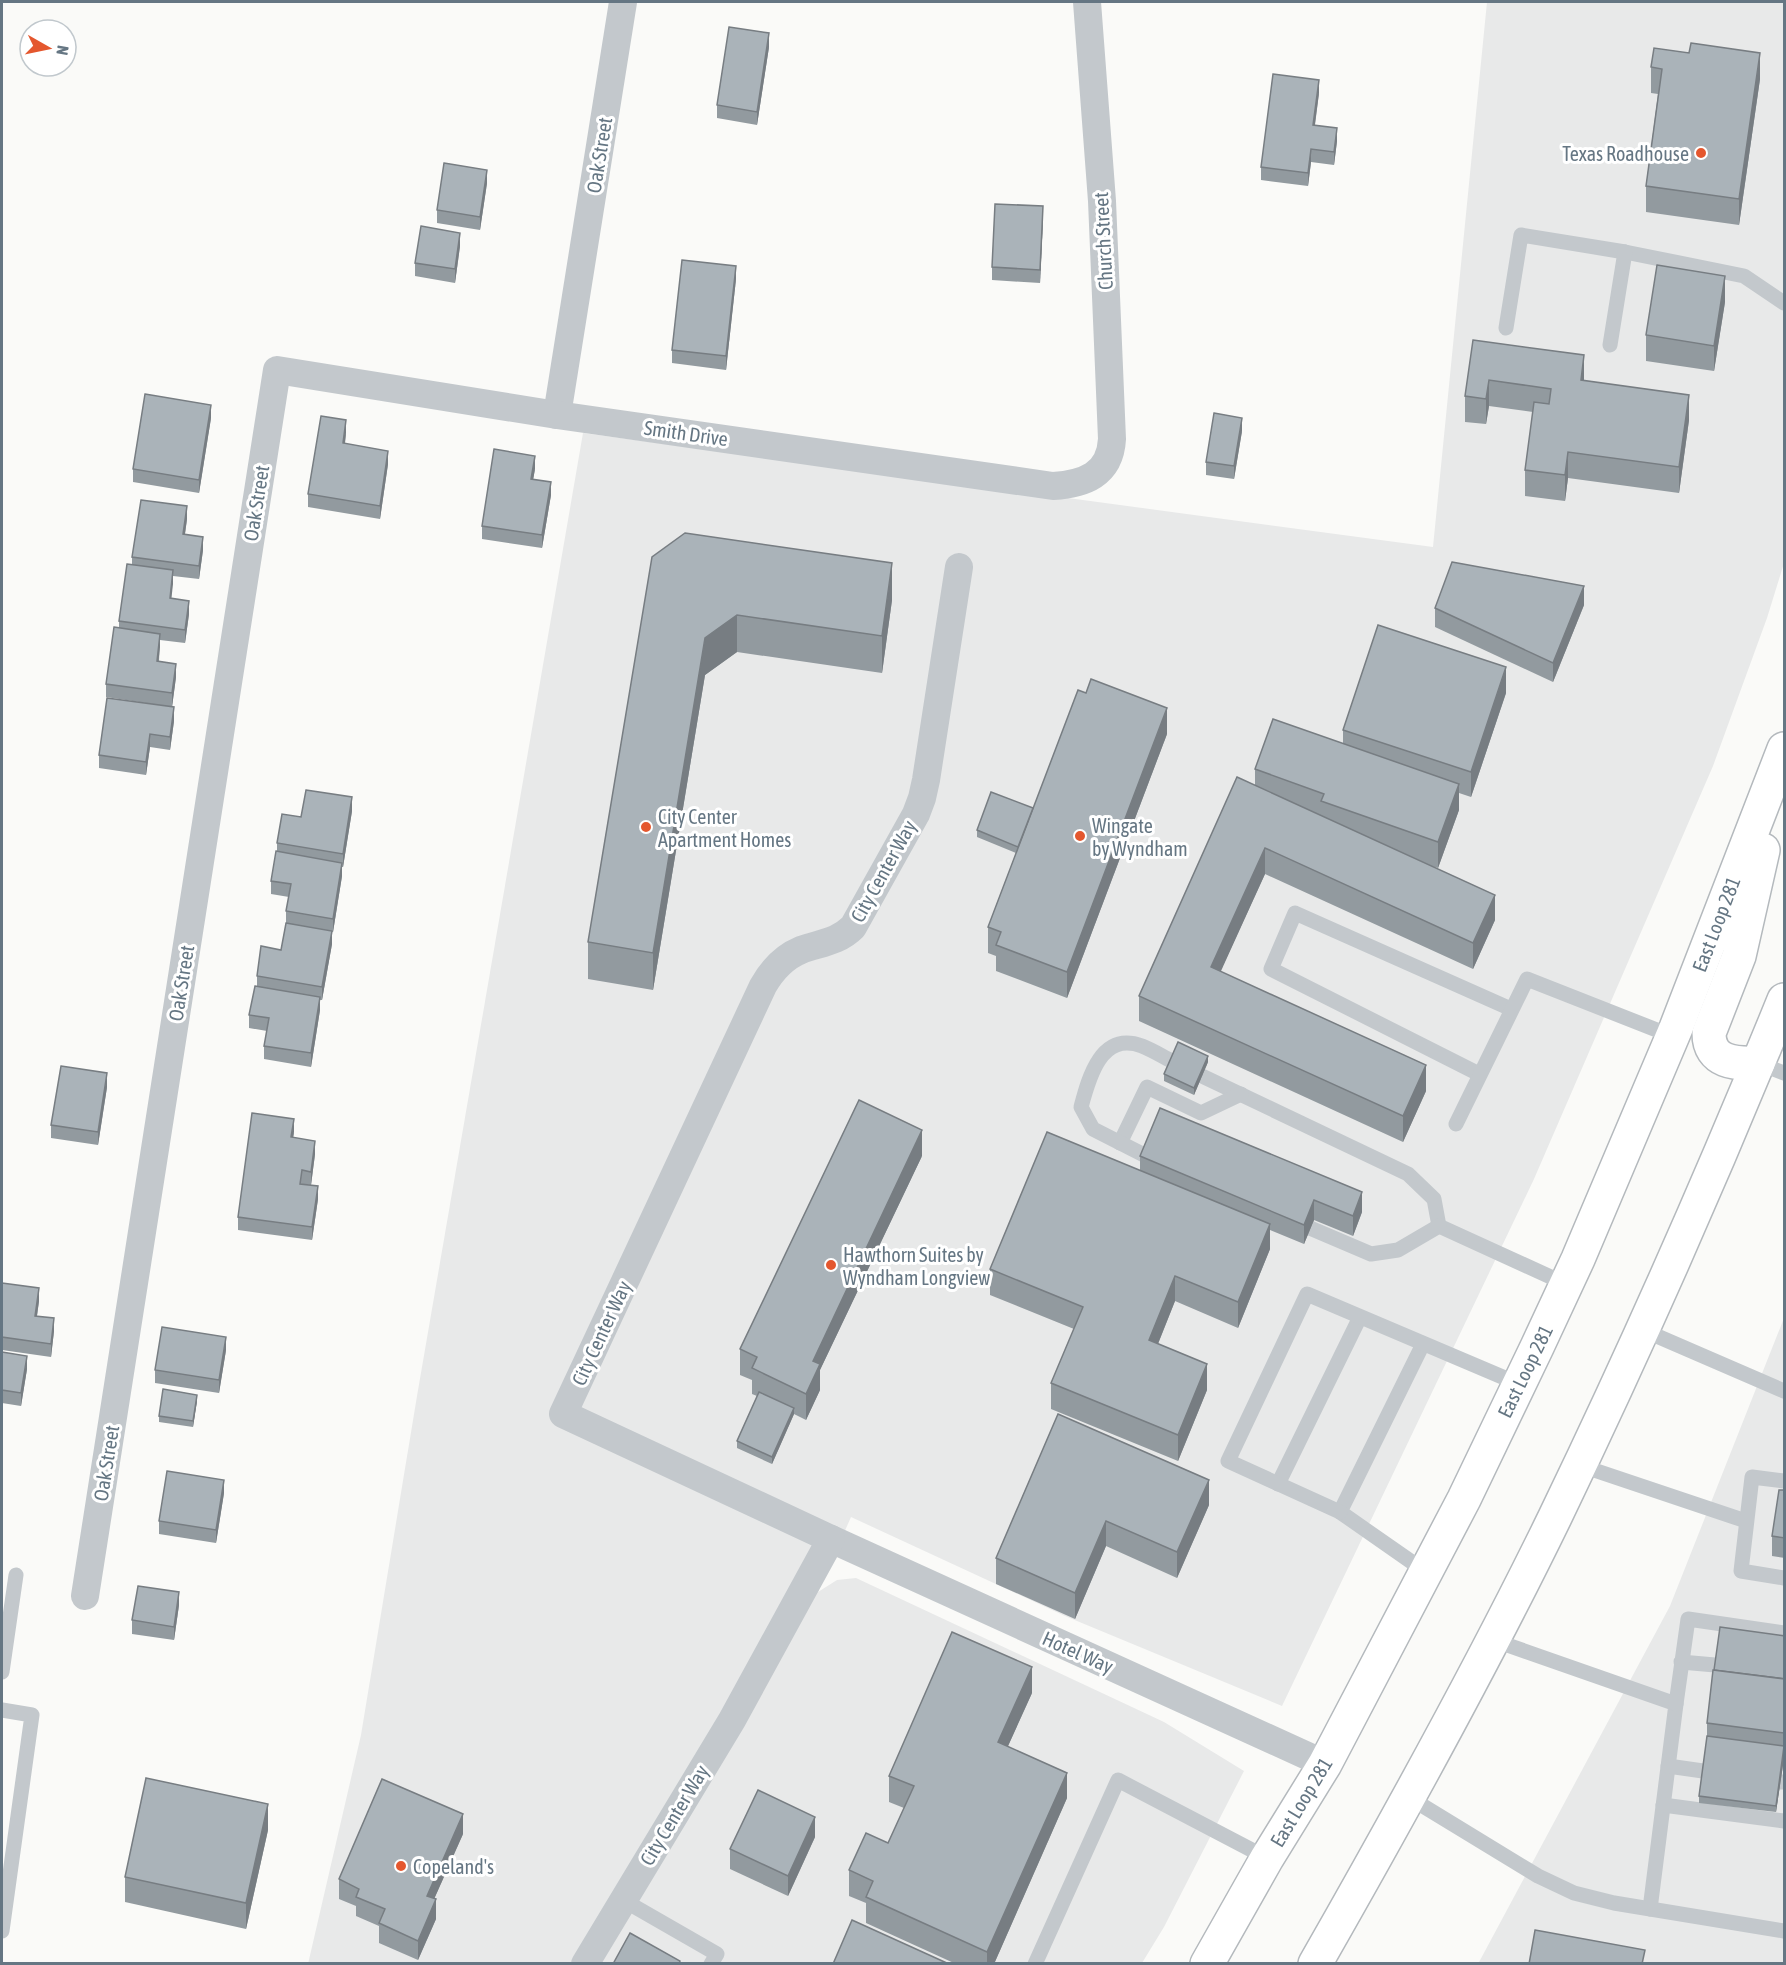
<svg xmlns="http://www.w3.org/2000/svg" width="1786" height="1965" viewBox="0 0 1786 1965" font-family="'Asap Condensed',sans-serif">
<rect width="100%" height="100%" fill="#fafaf8"/>
<g fill="#e8e9e9">
<path d="M1487,2H1784V563L1767,618L1713,766L1534,1179L1282,1706L1065,1616L851,1517L818,1592L837,1580L856,1578L1164,1722L1244,1771L1164,1927L1142,1963L308,1964L361,1735L417,1396L583,433L1433,547Z"/>
<path d="M1784,1318V1963L1478,1964L1670,1606Z"/>
</g>
<g fill="none" stroke-linecap="round" stroke-linejoin="round">
<defs>
<g id="trunk">
<path d="M1758,1063C1736,1064 1709,1063 1709,1033L1739,956L1763,850"/>
<path d="M1207,1964L1267,1858L1325,1764L1464,1499L1537,1347L1578,1259L1676,1028L1784,749"/>
<path d="M1315,1964C1399,1817 1481,1669 1555,1517C1637,1347 1713,1175 1784,1000"/>
</g>
</defs>
<use href="#trunk" stroke="#b4b9bd" stroke-width="36"/>
<g stroke="#c3c8cc" stroke-width="15">
<path d="M1506,328L1521,235L1625,252L1744,276L1784,303"/>
<path d="M1610,345L1625,252"/>
<path d="M1758,1063L1784,1073"/>
<path d="M1479,1074L1271,969L1295,913L1511,1009"/>
<path d="M1202,1076L1408,1174L1434,1199L1439,1226"/>
<path d="M1456,1124L1527,979L1672,1036"/>
<path d="M1120,1143L1147,1087L1201,1113L1241,1094"/>
<path d="M1148,1157L1093,1129L1081,1107C1089,1077 1101,1031 1142,1046C1152,1050 1162,1056 1172,1061"/>
<path d="M1439,1226L1566,1284"/>
<path d="M1310,1228L1371,1254L1398,1250L1439,1226"/>
<path d="M1643,1330L1784,1391"/>
<path d="M1423,1344L1340,1512L1426,1572"/>
<path d="M1579,1465L1746,1521"/>
<path d="M1784,1481L1752,1477L1741,1571L1784,1578"/>
<path d="M1278,1484L1360,1317"/>
<path d="M1340,1512L1228,1461L1307,1294L1519,1384"/>
<path d="M1493,1640L1676,1704L1650,1909"/>
<path d="M1681,1662L1715,1665"/>
<path d="M2,1672L16,1575"/>
<path d="M1676,1704L1688,1619L1784,1633"/>
<path d="M2,1710L32,1715L2,1931"/>
<path d="M1668,1766L1703,1771"/>
<path d="M1781,1782H1784"/>
<path d="M1410,1798L1538,1876L1574,1893L1614,1903L1784,1931"/>
<path d="M1663,1805L1784,1821"/>
<path d="M623,1900L717,1954L711,1964"/>
<path d="M1035,1964L1118,1780L1267,1858"/>
</g>
<g stroke="#c3c8cc" stroke-width="28">
<path d="M557,415L623,2"/>
<path d="M831,1539L1325,1764"/>
<path d="M85,1596L277,370L557,415L1053,486C1084,484 1110,475 1112,439L1102,201L1087,2"/>
<path d="M585,1964L732,1720L831,1539L563,1414L763,986C772,970 784,957 801,950C820,943 838,942 853,927L916,814L922,798L926,780L959,567"/>
</g>
<use href="#trunk" stroke="#fff" stroke-width="33"/>
</g>
<g fill="#929a9f">
<path d="M769,47L757,125L717,118V105Z"/>
<path d="M1651,67L1760,79L1739,225L1646,212V186L1658,94L1651,93Z"/>
<path d="M1319,93L1315,125L1337,141L1334,165L1311,162L1308,186L1261,180V167Z"/>
<path d="M487,183L480,230L437,223V210Z"/>
<path d="M1043,219L1040,283L992,280V267Z"/>
<path d="M460,246L455,283L415,276V263Z"/>
<path d="M736,279L726,370L672,363V350Z"/>
<path d="M1725,302L1714,371L1646,361V335Z"/>
<path d="M1473,340L1689,420L1679,493L1568,478L1565,501L1525,496V470L1533,412L1489,406L1486,424L1465,422V396Z"/>
<path d="M211,418L199,493L133,482V469Z"/>
<path d="M1242,431L1234,479L1206,475V462Z"/>
<path d="M346,433L345,444L388,464L380,519L308,507V494Z"/>
<path d="M535,469L533,479L551,495L542,548L482,539V526Z"/>
<path d="M187,519L185,534L203,550L199,579L173,576L171,598L189,614L185,643L160,640L159,661L176,677L172,707L106,697V684L119,628V621L132,565V557Z"/>
<path d="M652,557L892,600L882,673L737,652L705,675L653,990L588,979V942Z"/>
<path d="M1584,605L1553,682L1435,627V608Z"/>
<path d="M1506,693L1471,797L1459,793V810L1438,868L1431,866L1495,920L1473,969L1265,874L1220,972L1426,1091L1403,1142L1139,1021V996L1255,785V769L1343,744V730Z"/>
<path d="M174,721L170,750L150,747L146,775L99,768V755Z"/>
<path d="M1167,734L1067,998L996,971V956L988,953V927L1016,853L977,837V830L1033,808Z"/>
<path d="M352,811L343,867H342V876L333,932H332V944L322,1000H320V1010L311,1067L264,1059V1046L267,1031L249,1028V1015L257,986V976L281,950L286,923V911L289,897L271,894V881L277,852V843L301,817Z"/>
<path d="M1208,1062L1194,1095L1164,1081V1074Z"/>
<path d="M107,1087L98,1145L51,1138V1125Z"/>
<path d="M294,1132L293,1138L315,1154L311,1185L302,1184L318,1199L312,1240L238,1230V1217Z"/>
<path d="M922,1156L820,1370V1390L806,1420L794,1414L772,1464L737,1448V1441L757,1396L752,1394V1380L740,1375V1349Z"/>
<path d="M1140,1156L1362,1212L1353,1236L1314,1220L1304,1244L1270,1230V1249L1238,1328L1175,1301L1158,1344L1207,1390L1178,1461L1051,1409V1383L1074,1329L990,1295V1269L1140,1170Z"/>
<path d="M2,1283L39,1301L37,1316L54,1331L51,1357L2,1350Z"/>
<path d="M226,1350L219,1393L155,1383V1370Z"/>
<path d="M2,1352L27,1369L21,1406L2,1403Z"/>
<path d="M197,1401L193,1427L159,1422V1416Z"/>
<path d="M1058,1414L1209,1505L1177,1578L1106,1546L1075,1619L996,1584V1558Z"/>
<path d="M1785,1490V1558L1772,1556V1536Z"/>
<path d="M224,1493L216,1543L159,1534V1521Z"/>
<path d="M179,1605L174,1640L132,1634V1620Z"/>
<path d="M1785,1636V1752L1776,1812L1699,1803V1796L1707,1736V1723L1714,1670Z"/>
<path d="M1032,1693L1008,1746L1067,1798L994,1964H956L866,1923V1903L849,1896V1870L888,1843L904,1808L889,1802V1776Z"/>
<path d="M268,1830L246,1929L125,1902V1877Z"/>
<path d="M463,1834L434,1899L436,1919L418,1960L379,1943V1926L356,1916V1906L339,1899V1879Z"/>
<path d="M815,1837L788,1896L730,1869V1849Z"/>
</g>
<g fill="#777d82">
<path d="M769,33V47L757,125V112Z"/>
<path d="M1760,53V79L1739,225V199Z"/>
<path d="M1319,80V93L1313,138V125Z"/>
<path d="M1337,128V141L1334,165V152Z"/>
<path d="M1311,149V162L1308,186V173Z"/>
<path d="M487,170V183L480,230V217Z"/>
<path d="M1043,206V219L1040,283V270Z"/>
<path d="M460,233V246L455,283V269Z"/>
<path d="M736,266V279L726,370V356Z"/>
<path d="M1725,276V302L1714,371V346Z"/>
<path d="M1584,355V381L1581,380Z"/>
<path d="M1489,380V406L1486,424V399Z"/>
<path d="M1689,395V420L1679,493V467Z"/>
<path d="M211,405V418L199,493V480Z"/>
<path d="M1242,418V431L1234,479V466Z"/>
<path d="M346,420V433L343,457V443Z"/>
<path d="M388,451V464L380,519V506Z"/>
<path d="M1568,452V478L1565,501V475Z"/>
<path d="M535,456V469L531,492V479Z"/>
<path d="M551,482V495L542,548V535Z"/>
<path d="M187,506V519L183,547V534Z"/>
<path d="M203,537V550L199,579V566Z"/>
<path d="M892,563V600L882,673V636Z"/>
<path d="M173,570V584L170,611V598Z"/>
<path d="M1584,586V605L1553,682V663Z"/>
<path d="M189,601V614L185,643V630Z"/>
<path d="M737,615V652L705,675L653,990V953L705,638Z"/>
<path d="M160,634V647L157,674V661Z"/>
<path d="M176,664V677L172,707V693Z"/>
<path d="M1506,667V693L1471,797V772Z"/>
<path d="M174,707V721L170,750V737Z"/>
<path d="M1167,708V734L1067,998V972Z"/>
<path d="M150,734V747L146,775V762Z"/>
<path d="M1459,784V810L1438,868V842Z"/>
<path d="M352,797V811L343,867V854Z"/>
<path d="M1265,848V874L1211,993V967Z"/>
<path d="M342,863V876L333,932V919Z"/>
<path d="M1495,895V920L1473,969V943Z"/>
<path d="M332,931V944L322,1000V987Z"/>
<path d="M320,997V1010L311,1067V1053Z"/>
<path d="M1208,1056V1062L1194,1095V1088Z"/>
<path d="M1426,1065V1091L1403,1142V1116Z"/>
<path d="M107,1073V1087L98,1145V1132Z"/>
<path d="M294,1119V1132L291,1151V1137Z"/>
<path d="M922,1130V1156L820,1370V1390L806,1420V1394L813,1361Z"/>
<path d="M315,1141V1154L311,1185V1172Z"/>
<path d="M318,1186V1199L312,1240V1227Z"/>
<path d="M1362,1192V1212L1353,1236V1216Z"/>
<path d="M1314,1200V1220L1304,1244V1225Z"/>
<path d="M1270,1224V1249L1238,1328V1302Z"/>
<path d="M1175,1276V1301L1149,1366V1340Z"/>
<path d="M39,1288V1301L35,1329V1316Z"/>
<path d="M54,1318V1331L51,1357V1344Z"/>
<path d="M226,1337V1350L219,1393V1380Z"/>
<path d="M27,1356V1369L21,1406V1393Z"/>
<path d="M1207,1364V1390L1178,1461V1435Z"/>
<path d="M197,1395V1401L193,1427V1421Z"/>
<path d="M794,1408V1414L772,1464V1457Z"/>
<path d="M224,1480V1493L216,1543V1530Z"/>
<path d="M1209,1480V1505L1177,1578V1552Z"/>
<path d="M1106,1521V1546L1075,1619V1593Z"/>
<path d="M179,1592V1605L174,1640V1627Z"/>
<path d="M1032,1667V1693L998,1768V1742Z"/>
<path d="M1784,1733L1785,1752L1776,1812V1806L1784,1746Z"/>
<path d="M1067,1773V1798L994,1964H987V1952Z"/>
<path d="M268,1804V1830L246,1929V1903Z"/>
<path d="M463,1814V1834L427,1915V1896Z"/>
<path d="M815,1817V1837L788,1896V1876Z"/>
<path d="M436,1899V1919L418,1960V1941Z"/>
</g>
<g fill="#aab3b9" stroke="#777d82" stroke-width="1.5">
<path d="M729,27L769,33L757,112L717,105Z"/>
<path d="M1691,43L1760,53L1739,199L1646,186L1662,69L1651,67L1654,48L1689,53Z"/>
<path d="M1273,74L1319,80L1313,125L1337,128L1334,152L1311,149L1308,173L1261,167Z"/>
<path d="M444,163L487,170L480,217L437,210Z"/>
<path d="M995,204L1043,206L1040,270L992,267Z"/>
<path d="M421,226L460,233L455,269L415,263Z"/>
<path d="M682,260L736,266L726,356L672,350Z"/>
<path d="M1657,265L1725,276L1714,346L1646,335Z"/>
<path d="M1473,340L1584,355L1581,380L1689,395L1679,467L1568,452L1565,475L1525,470L1534,402L1549,404L1551,389L1489,380L1486,399L1465,396Z"/>
<path d="M145,394L211,405L199,480L133,469Z"/>
<path d="M1214,413L1242,418L1234,466L1206,462Z"/>
<path d="M321,416L346,420L343,443L388,451L380,506L308,494Z"/>
<path d="M494,449L535,456L531,479L551,482L542,535L482,526Z"/>
<path d="M141,500L187,506L183,534L203,537L199,566L132,557Z"/>
<path d="M685,533L892,563L882,636L737,615L705,638L653,953L588,942L652,557Z"/>
<path d="M1452,562L1584,586L1553,663L1435,608Z"/>
<path d="M127,564L173,570L170,598L189,601L185,630L119,621Z"/>
<path d="M1378,625L1506,667L1471,772L1343,730Z"/>
<path d="M114,627L160,634L157,661L176,664L172,693L106,684Z"/>
<path d="M1091,679L1167,708L1067,972L996,945L1001,932L988,927L1078,690L1086,693Z"/>
<path d="M107,698L174,707L170,737L150,734L146,762L99,755Z"/>
<path d="M1273,719L1459,784L1438,842L1321,801L1324,794L1255,769Z"/>
<path d="M1237,777L1495,895L1473,943L1265,848L1211,967L1426,1065L1403,1116L1139,996Z"/>
<path d="M306,790L352,797L343,854L277,843L282,814L301,817Z"/>
<path d="M991,792L1033,808L1018,847L977,830Z"/>
<path d="M276,851L342,863L333,919L286,911L291,884L271,881Z"/>
<path d="M286,923L332,931L322,987L257,976L261,946L281,950Z"/>
<path d="M255,986L320,997L311,1053L264,1046L269,1018L249,1015Z"/>
<path d="M1178,1042L1208,1056L1194,1088L1164,1074Z"/>
<path d="M61,1066L107,1073L98,1132L51,1125Z"/>
<path d="M859,1100L922,1130L813,1361L820,1364L806,1394L752,1368L757,1357L740,1349Z"/>
<path d="M1160,1108L1362,1192L1353,1216L1314,1200L1304,1225L1140,1156Z"/>
<path d="M252,1113L294,1119L291,1137L315,1141L311,1172L302,1170L300,1184L318,1186L312,1227L238,1217Z"/>
<path d="M1047,1132L1270,1224L1238,1302L1175,1276L1149,1340L1207,1364L1178,1435L1051,1383L1083,1307L990,1269Z"/>
<path d="M2,1283L39,1288L35,1316L54,1318L51,1344L2,1337Z"/>
<path d="M162,1327L226,1337L219,1380L155,1370Z"/>
<path d="M2,1352L27,1356L21,1393L2,1390Z"/>
<path d="M163,1389L197,1395L193,1421L159,1416Z"/>
<path d="M759,1392L794,1408L772,1457L737,1441Z"/>
<path d="M1058,1414L1209,1480L1177,1552L1106,1521L1075,1593L996,1558Z"/>
<path d="M167,1471L224,1480L216,1530L159,1521Z"/>
<path d="M1779,1490H1785V1538L1772,1536Z"/>
<path d="M138,1586L179,1592L174,1627L132,1620Z"/>
<path d="M1720,1627L1785,1636V1679L1714,1670Z"/>
<path d="M952,1632L1032,1667L998,1742L1067,1773L987,1952L866,1897L873,1881L849,1870L866,1833L888,1843L914,1786L889,1776Z"/>
<path d="M1713,1670L1785,1679L1784,1733L1707,1723Z"/>
<path d="M1707,1736L1784,1746L1776,1806L1699,1796Z"/>
<path d="M146,1778L268,1804L246,1903L125,1877Z"/>
<path d="M382,1779L463,1814L427,1896L436,1899L418,1941L379,1923L385,1909L356,1897L359,1889L339,1879Z"/>
<path d="M758,1790L815,1817L788,1876L730,1849Z"/>
<path d="M852,1920L949,1964H833Z"/>
<path d="M1535,1930L1645,1950L1642,1964H1529Z"/>
<path d="M630,1933L680,1961L679,1964H613Z"/>
</g>
<g fill="#e4572e" stroke="#fff" stroke-width="2">
<circle cx="1701" cy="153" r="6"/>
<circle cx="646" cy="827" r="6"/>
<circle cx="1080" cy="836" r="6"/>
<circle cx="831" cy="1265" r="6"/>
<circle cx="401" cy="1866" r="6"/>
</g>
<g text-anchor="middle" dominant-baseline="central" stroke-width="6" stroke-linejoin="round" paint-order="stroke">
<g font-size="20" fill="#657683" stroke="#fff" text-anchor="start">
<text x="1689" y="153" text-anchor="end">Texas Roadhouse</text>
<text x="658" y="816">City Center<tspan x="658" dy="23">Apartment Homes</tspan></text>
<text x="1092" y="825">Wingate<tspan x="1092" dy="23">by Wyndham</tspan></text>
<text x="843" y="1254">Hawthorn Suites by<tspan x="843" dy="23">Wyndham Longview</tspan></text>
<text x="413" y="1866">Copeland's</text>
</g>
<g font-size="20" fill="#657683" stroke="#fff">
<text transform="translate(599 155) rotate(-81)">Oak Street</text>
<text transform="translate(1103 241) rotate(-93)">Church Street</text>
<text transform="translate(686 433) rotate(8)">Smith Drive</text>
<text transform="translate(256 503) rotate(-81)">Oak Street</text>
<text transform="translate(883 871) rotate(-61)">City Center Way</text>
<text transform="translate(1716 924) rotate(-69)">East Loop 281</text>
<text transform="translate(181 983) rotate(-81)">Oak Street</text>
<text transform="translate(601 1333) rotate(-65)">City Center Way</text>
<text transform="translate(1525 1371) rotate(-64)">East Loop 281</text>
<text transform="translate(106 1463) rotate(-81)">Oak Street</text>
<text transform="translate(1078 1652) rotate(24)">Hotel Way</text>
<text transform="translate(1301 1802) rotate(-59)">East Loop 281</text>
<text transform="translate(674 1815) rotate(-59)">City Center Way</text>
</g>
</g>
<rect width="1786" height="1965" fill="none" stroke="#657683" stroke-width="6"/>
<g transform="translate(48 48) rotate(99)"><circle r="28" fill="#ffffff" stroke="#c1c8cd" stroke-width="1.5"/>
<path d="M0-4.5L10 22L0 15L-10 22Z" fill="#e4572e"/>
<text y="-9" font-size="16" font-weight="bold" text-anchor="middle" fill="#657683">N</text>
</g>
</svg>
